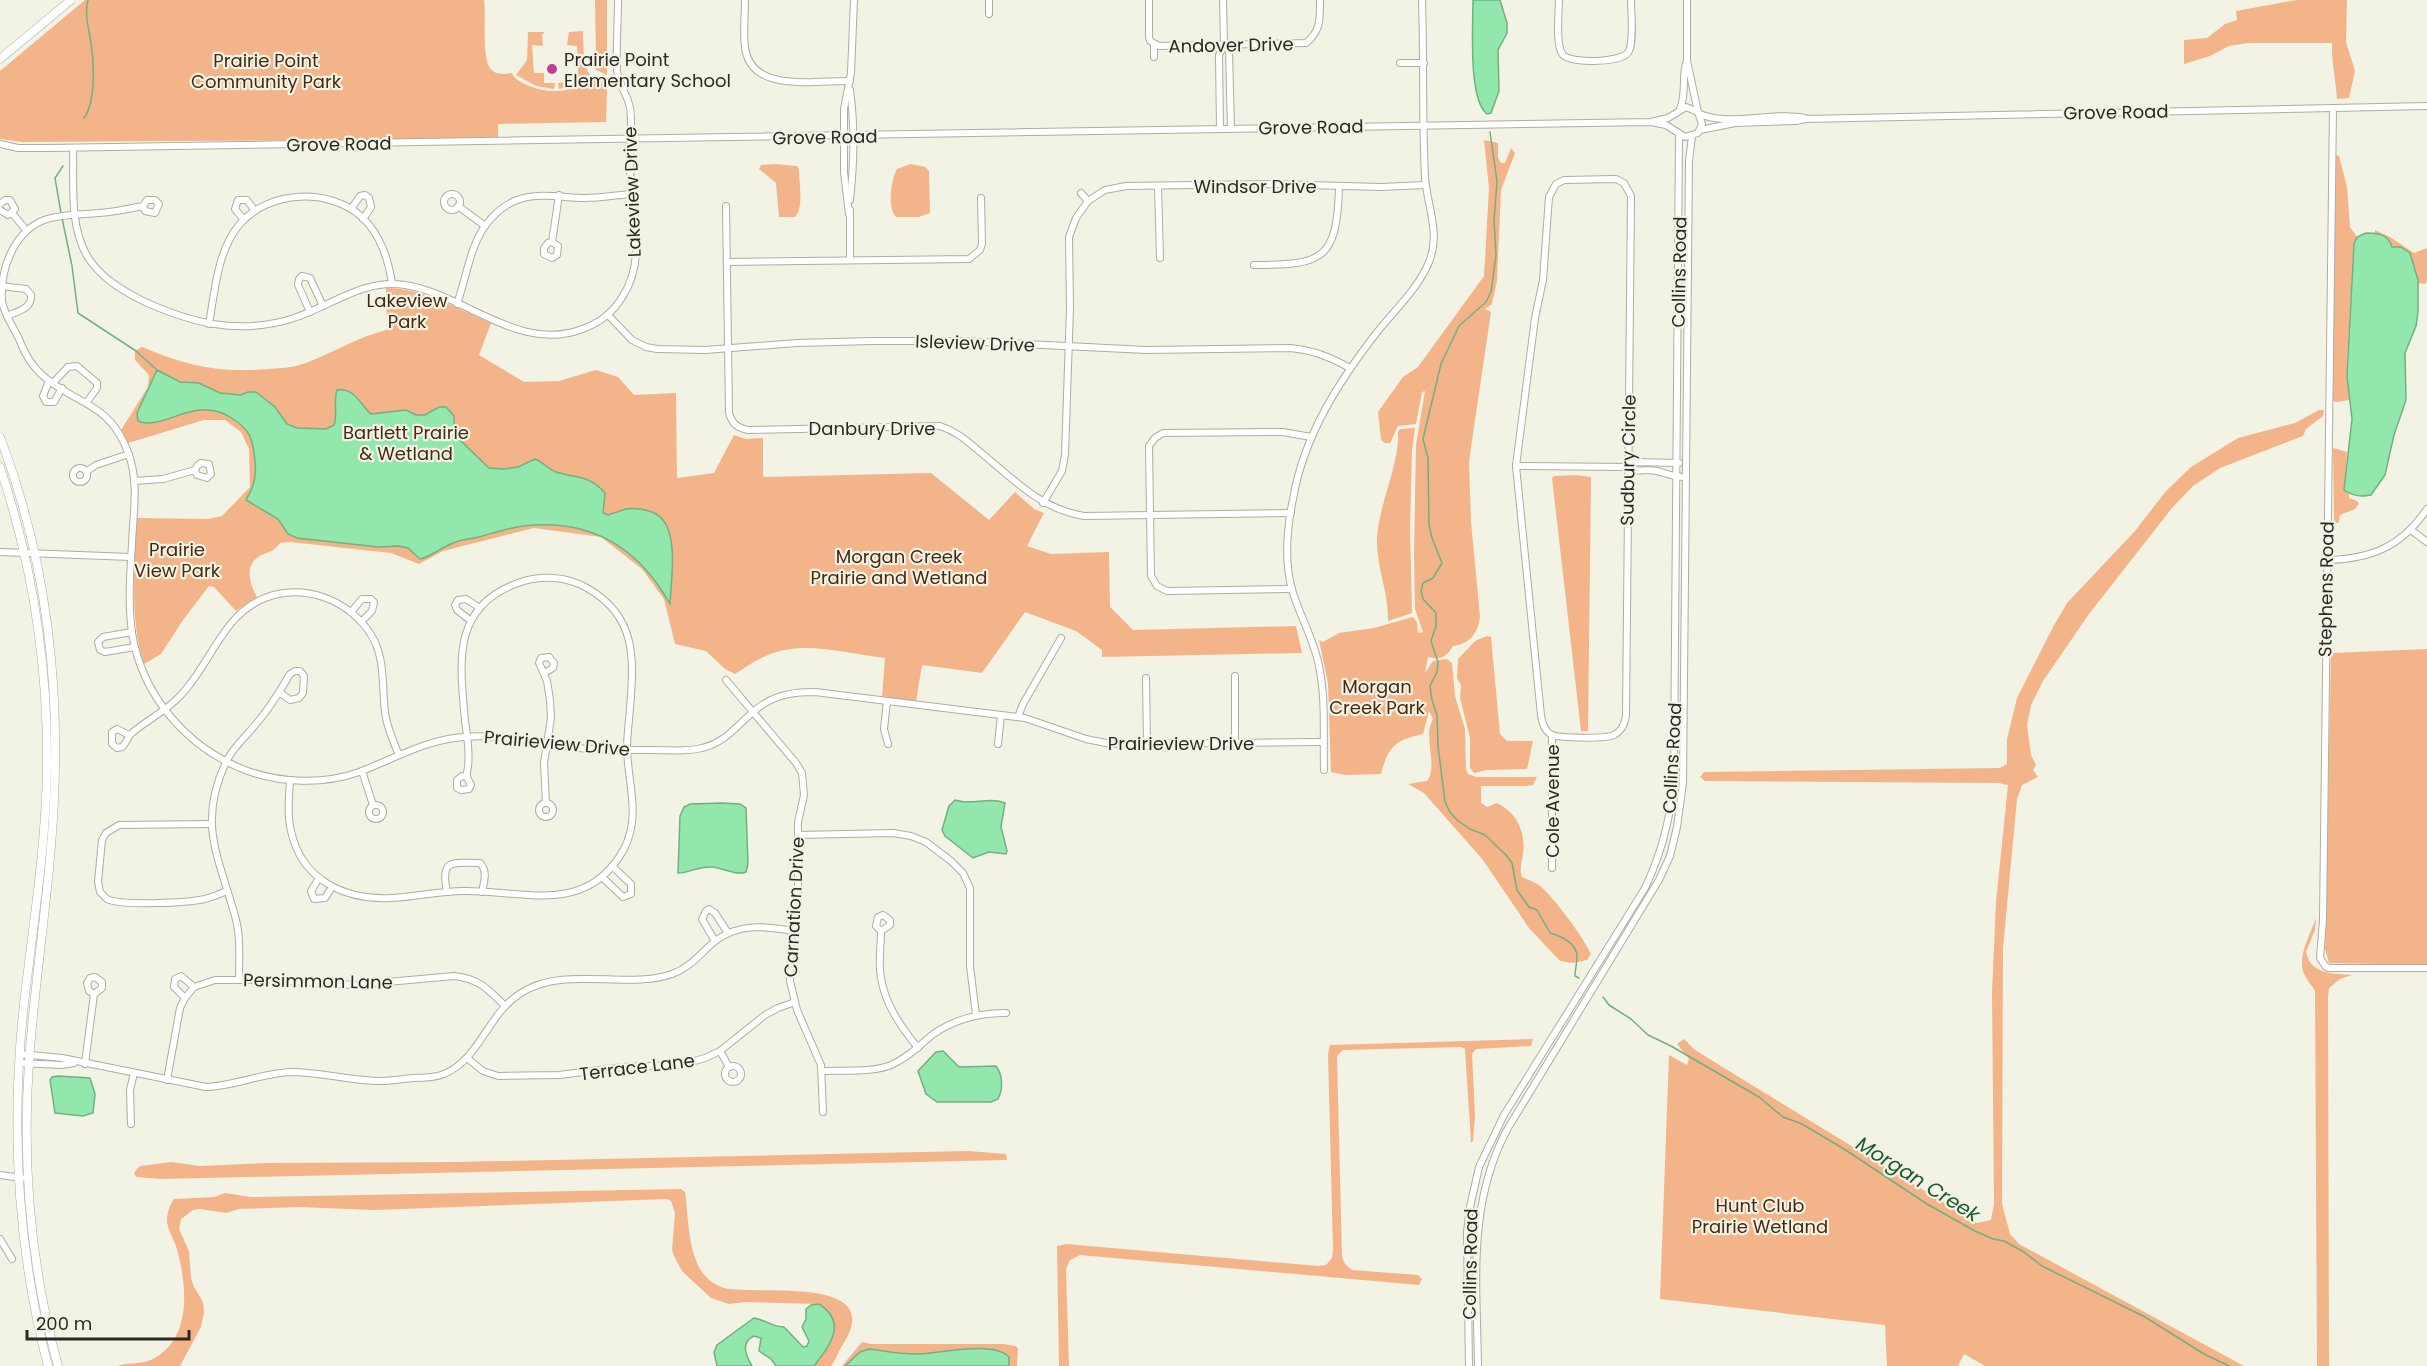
<svg xmlns="http://www.w3.org/2000/svg" width="2427" height="1366" viewBox="0 0 2427 1366" font-family="Poppins,sans-serif">
<rect width="100%" height="100%" fill="#f3f3e5"/>
<g fill="#f3b489">
<path d="M85,0H484C487,16 480,63 493,71C498,75 506,74 512,73C515,80 521,82 527,85C549,95 574,93 591,77L604,83V89H607L606,122L498,124V139L22,142L0,139V71Z"/>
<path d="M595,0H607V75L596,70L592,61L596,59Z"/>
<path d="M2297,0H2347L2346,42L2355,71L2349,98L2337,99C2336,80 2331,61 2332,43H2248L2229,46L2210,56L2184,64V40L2207,38L2225,24L2237,20L2236,11Z"/>
<path d="M583,31L584,64L590,75L576,85L559,89L558,83L568,82L567,73L578,72L577,46L567,45L569,32Z"/>
<path d="M528,32H545L542,35L543,46L532,45L534,73H544V83H555L554,89L536,86L516,75L527,60Z"/>
<path d="M1484,140L1498,143V158L1501,163H1505L1511,148L1515,153L1501,190L1497,281L1492,304L1485,309L1491,312L1469,461L1471,522L1480,617C1478,634 1469,644 1453,646C1447,656 1441,661 1428,657L1425,673L1433,661L1447,659L1452,663L1455,696L1465,729L1466,769L1468,774L1476,777H1537L1533,785L1527,786H1481V803L1487,807L1497,803C1517,813 1526,832 1523,854C1522,863 1519,868 1522,877C1528,880 1535,882 1539,885C1553,896 1584,938 1591,954L1587,960L1573,963L1560,961L1529,928L1483,860L1424,793L1408,784L1427,781C1439,766 1422,737 1433,719L1429,711L1423,734C1396,740 1388,746 1381,774L1345,775L1331,772L1328,683L1319,640L1323,642L1339,633L1374,628L1413,617L1417,622L1418,633L1423,632L1415,609L1414,555L1416,445L1425,391L1422,392L1416,424L1398,426L1390,443H1385L1381,440L1378,412L1403,377L1418,367L1484,276L1489,188Z"/>
<path d="M2336,155L2339,156L2347,187L2350,227L2357,237L2354,244L2347,360L2349,400L2336,402L2332,400Z"/>
<path d="M774,164L797,166L799,170C799,183 804,208 795,217H779L776,183L759,169L761,165Z"/>
<path d="M911,164L925,167L929,171L930,213L919,217H896C887,208 891,180 897,169Z"/>
<path d="M2375,230L2390,237L2414,253L2427,248V281L2425,284L2418,283L2414,270L2382,234L2375,233Z"/>
<path d="M386,288C423,288 458,309 491,323L479,355L524,382L559,381L596,370L618,377L634,395L676,393L677,478L714,473L734,435L745,439L763,438V477L931,473L989,520L1015,492L1034,509L1044,513L1027,546L1051,554L1109,552L1110,607L1133,630L1296,626L1302,653L1102,657V650L1076,631L1025,612L982,673L922,665L916,701L882,697L885,658C849,654 807,641 773,653C759,658 747,666 735,674L725,669L706,651L675,644L664,599L642,569L601,537L534,528L443,551L419,564L391,553L290,542L280,543C271,555 266,551 257,558C244,568 251,586 257,597L236,611L214,587L209,586L183,620L161,654L144,664C129,617 135,567 136,518L208,519L222,516L250,487L249,449L241,432L225,420H204L128,443L121,430L148,387L149,375L135,360V351L142,347C188,366 218,373 268,369C277,368 287,368 296,366C328,357 355,337 387,330Z"/>
<path d="M2319,410H2324L2323,416L2306,429L2303,436L2220,468L2193,486L2172,508L2089,614L2043,681L2031,705L2027,725L2031,755L2036,765L2033,770L2038,777L2022,785L2017,799L2003,948L2002,1204L2010,1234L2019,1244L2244,1366H1985L1964,1354L1958,1366H1887L1885,1325L1660,1299L1669,1055L1687,1065L1689,1059L1677,1044L1684,1039L1695,1050L1977,1223L1991,1220L1994,1204L1992,991L1996,902L2008,785L1998,783L1705,781L1700,777L1704,772L2000,768L2007,764V739L2017,698L2053,627L2067,603L2135,531L2166,491L2191,467L2238,438L2295,423Z"/>
<path d="M1415,428L1412,451L1410,527L1412,613L1388,621C1389,593 1376,567 1377,538C1379,504 1400,462 1398,432L1400,429Z"/>
<path d="M2333,448L2347,452L2344,490L2349,494V498L2357,501L2359,504L2355,509L2340,515L2339,522L2334,524Z"/>
<path d="M1575,475L1591,477L1588,731H1581L1552,478L1554,476Z"/>
<path d="M1487,636L1491,637L1500,734L1507,741H1533L1527,769L1487,770L1474,773L1470,768V738L1460,698L1461,685L1457,678L1458,659L1475,641Z"/>
<path d="M2427,649V965L2329,963L2325,949L2331,653Z"/>
<path d="M2316,918L2315,930L2306,952C2311,975 2332,973 2352,975L2340,979L2329,988L2328,997L2329,1366H2317L2315,991C2312,986 2307,980 2304,974C2297,955 2310,936 2316,918Z"/>
<path d="M1533,1039L1531,1046L1476,1049L1472,1054L1475,1116L1473,1141L1471,1143L1465,1049L1461,1047L1343,1050L1337,1056L1342,1257L1345,1264L1352,1270L1418,1275L1422,1279L1419,1285L1080,1255L1070,1260L1066,1269L1069,1366H1059L1057,1246L1066,1244L1318,1266L1326,1265L1332,1258L1333,1249L1328,1054L1330,1045Z"/>
<path d="M968,1151L1006,1154L1007,1160L161,1179L137,1177L134,1174L136,1170L140,1166L171,1162L200,1166L268,1163L457,1162Z"/>
<path d="M681,1189L685,1192C689,1219 687,1265 712,1282C715,1284 721,1287 724,1288C755,1296 890,1273 842,1346C838,1352 836,1360 831,1366H814C825,1351 833,1340 834,1321L819,1304L745,1302L729,1304L711,1298L682,1271L674,1256L672,1250L675,1213L671,1201L666,1199L374,1210L299,1207L239,1209L226,1213L200,1209L193,1210L181,1219L179,1229L189,1251L191,1278L194,1287L203,1302L204,1313L201,1327L180,1366H117C128,1362 142,1365 153,1359C193,1338 187,1283 176,1246C173,1237 167,1229 167,1220C167,1213 170,1204 174,1199L214,1197L225,1193L251,1197Z"/>
<path d="M862,1342L871,1344H1003L1016,1346L1018,1349L1017,1366H1009V1357C993,1341 940,1354 918,1354C909,1355 899,1351 890,1352C876,1353 862,1358 849,1361L845,1366H842Z"/>
</g>
<g fill="#92e8ac" stroke="#73af83" stroke-width="1.5">
<path d="M1473,0H1500L1507,23V33L1498,50L1499,91L1491,113L1487,114C1468,100 1473,24 1473,0Z"/>
<path d="M2366,233C2379,233 2388,234 2392,247H2401L2410,253L2418,280V312L2416,326L2405,353L2406,400L2394,435L2385,475L2371,495C2361,497 2352,496 2344,490L2352,419L2347,376L2354,244L2357,237Z"/>
<path d="M157,370L180,382L199,383L220,393L241,395L248,392H256L275,407L287,424L297,428L326,429L334,425C338,413 333,401 337,390C354,387 360,404 371,414L406,410L416,415H425L439,407H446L454,416V430L458,438L489,468L504,469L518,467L535,459C543,462 548,469 556,472C577,479 588,474 605,493L603,513L608,515C614,513 620,511 626,509C633,508 642,509 649,511C682,519 671,578 670,604C638,547 590,518 523,526C508,528 493,533 479,537C471,539 463,539 456,542C443,546 433,556 420,559L408,548L399,546L378,547L297,538L288,534L278,519L246,500C257,483 257,467 253,447C251,435 246,428 236,421C196,391 166,432 138,421L137,413Z"/>
<path d="M955,800C971,806 989,796 1005,803L1001,827L1007,851L1006,854L989,852L973,858L945,836L942,830L949,806Z"/>
<path d="M723,803L740,804L746,808L748,864L746,872C737,876 723,868 712,867C699,866 689,873 678,873L680,816L684,807L690,804Z"/>
<path d="M943,1051L959,1067L996,1066C1003,1075 1003,1089 998,1099L991,1102H937L926,1094L918,1071L936,1052Z"/>
<path d="M58,1076L90,1078L95,1094L93,1113L83,1116L55,1113L50,1080L52,1077Z"/>
<path d="M819,1304C848,1323 830,1345 814,1366H776L771,1359L759,1351L761,1338L754,1336C740,1342 746,1356 752,1366H717L714,1352L717,1345L754,1318C765,1320 773,1327 784,1327L803,1347L807,1346L809,1341L802,1327L806,1319V1309L811,1305Z"/>
<path d="M869,1349C885,1351 901,1354 916,1354C939,1354 992,1340 1009,1357V1366H845L860,1352Z"/>
</g>
<g fill="none" stroke-linecap="round" stroke-linejoin="round">
<g stroke="#73af83" stroke-width="1.5">
<path d="M84,118C96,102 94,62 91,43C89,29 84,14 88,0"/>
<path d="M1490,132L1497,181L1494,220L1496,255L1491,292L1486,302L1459,326L1441,364L1423,439L1428,458L1429,525L1432,538L1442,563L1433,578L1423,583L1421,591L1423,599L1436,613V626L1431,641L1438,662L1437,672L1430,686L1432,700L1437,715L1438,746L1445,802L1450,812L1458,821L1470,829L1485,835L1506,855L1512,863L1517,890L1529,907L1537,910L1550,933C1561,936 1577,943 1577,957C1577,964 1575,969 1575,976L1579,978"/>
<path d="M61,213L55,178L63,166"/>
<path d="M62,218L72,266L78,313L136,351L157,370"/>
<path d="M1603,997L1609,1005L1631,1019L1648,1035L1671,1046L1759,1097L1783,1117L1802,1124L1844,1149L1927,1204L1975,1231L1993,1239L2004,1241L2024,1252L2042,1266L2145,1317L2204,1354L2229,1366"/>
</g>
<defs>
<g id="minor">
<path d="M745,0C745,15 743,32 745,47C750,94 817,80 850,81"/>
<path d="M1149,0V37L1150,41L1159,46L1306,43C1321,31 1320,18 1320,0"/>
<path d="M1559,0C1559,12 1555,46 1563,55C1572,64 1624,63 1629,51C1634,40 1631,13 1631,0"/>
<path d="M989,14V0"/>
<path d="M1224,45L1229,51L1231,129"/>
<path d="M1154,57V45"/>
<path d="M1687,61L1698,112"/>
<path d="M1400,63H1424"/>
<path d="M850,90C855,126 854,164 850,200"/>
<path d="M2333,108L2323,920L2320,958L2326,967L2330,968H2427"/>
<path d="M1680,109C1687,93 1681,76 1687,60V0"/>
<path d="M1700,114C1730,127 1772,111 1805,118"/>
<path d="M1220,129L1219,55L1224,45L1223,0"/>
<path d="M1700,130L1735,123L1796,121L1805,119L2427,106"/>
<path d="M0,144L18,148H48L1651,122L1668,118L1686,107L1698,112L1702,124L1698,133L1685,137L1666,125L1651,122"/>
<path d="M73,148C74,183 69,224 87,256C100,277 120,289 141,300C190,323 238,335 291,319C330,307 363,278 405,285C467,295 521,355 585,328C601,322 614,311 623,296C647,258 632,211 630,169C629,149 633,128 630,108C628,95 618,84 617,70C616,47 618,23 618,0"/>
<path d="M1616,179L1624,183L1631,196L1626,716C1625,724 1621,731 1614,735C1606,739 1561,738 1552,735C1544,731 1542,723 1541,715L1516,466L1535,318L1543,280L1549,197L1556,184L1564,180Z"/>
<path d="M1158,186L1160,258"/>
<path d="M1081,193L1088,201"/>
<circle cx="452" cy="202" r="8"/>
<path d="M0,204L5,200H10L15,209L8,215L0,210"/>
<path d="M143,206L145,211L155,213L159,204L155,200H147L143,206C131,208 120,211 109,212C89,215 67,213 47,219C14,230 0,268 2,302C5,315 13,327 19,339C24,352 30,364 41,374C75,406 110,400 129,455C139,483 133,515 132,544C130,573 128,604 132,633C142,695 186,747 245,770C280,783 323,785 359,772C394,759 425,740 463,737C502,733 540,744 579,748C604,751 629,750 654,750C670,750 687,752 702,748C729,742 741,719 762,705C778,694 796,692 815,692L1025,718L1086,739L1111,744L1323,742"/>
<path d="M458,206L485,226"/>
<path d="M726,206L729,413C732,424 738,428 748,430L940,426C956,431 967,441 979,451C1012,478 1040,509 1084,516L1291,513"/>
<path d="M351,209L360,196L365,195L369,198L371,207L363,219"/>
<path d="M850,210V260"/>
<path d="M12,213L26,230"/>
<path d="M849,214L844,172V109L851,73L854,0"/>
<path d="M244,220L235,209L238,200H247L255,211"/>
<path d="M552,242L558,246L557,255L552,258L544,254V248L548,243L552,242L559,195"/>
<path d="M727,262L969,259L980,250L982,244L981,198"/>
<path d="M1254,265C1323,265 1337,260 1339,187"/>
<path d="M0,286L26,289L31,295C32,309 18,311 7,316"/>
<path d="M457,304C466,279 470,247 485,226C514,186 546,197 585,198C601,198 616,195 631,194"/>
<path d="M310,312L298,285L299,279L302,276L310,278L323,306"/>
<path d="M608,315L632,340L646,347L657,349L705,350L797,343L872,341H962L1147,350L1290,348C1313,350 1330,357 1350,368"/>
<path d="M209,324C215,291 217,252 239,225C268,190 330,187 363,218C381,236 388,259 392,283"/>
<path d="M49,381L43,396L46,402H54L62,388"/>
<path d="M53,383L68,367L77,366L97,383V388L87,402"/>
<path d="M1516,466L1627,467C1639,474 1645,468 1657,471C1668,474 1673,477 1686,477"/>
<path d="M1627,467L1635,462L1679,463"/>
<circle cx="80" cy="475" r="7"/>
<path d="M87,471L96,465L129,454"/>
<path d="M134,481L163,479L195,470L197,466L201,463L209,464L211,474L207,478L197,475L195,470"/>
<path d="M1043,503L1062,471L1065,455L1070,308L1069,237L1076,218L1088,201L1105,190L1126,186L1267,184L1381,187L1426,185"/>
<path d="M2411,530L2427,542"/>
<path d="M0,552L131,557"/>
<path d="M2327,560C2371,559 2401,547 2427,509"/>
<path d="M1292,589L1167,591L1157,586L1151,576L1149,446L1155,438L1163,433L1283,432L1311,437"/>
<path d="M351,612L362,599H371L374,602L372,611L361,622"/>
<path d="M471,621L457,610L455,605L458,600L466,599L480,608"/>
<path d="M132,632L103,637L98,642L100,650L105,652L135,647"/>
<path d="M544,673L553,668L554,663L549,657L541,658L539,663L547,681L550,700L551,718L544,763L546,803"/>
<path d="M1235,676V744"/>
<path d="M1146,678L1147,745"/>
<path d="M726,680L796,763L802,773L804,795L798,822V898L791,938L790,981L797,1010L821,1065L823,1112"/>
<path d="M887,701L884,729L888,744"/>
<path d="M1018,717L1023,704L1061,638"/>
<path d="M129,735L117,729L112,732V744L117,748L122,747C127,743 127,737 132,733C147,720 166,711 179,697C214,662 223,606 278,594C293,591 308,592 323,597C344,604 363,619 374,640C385,662 382,688 385,712C387,727 393,741 399,755"/>
<path d="M998,744L1001,715"/>
<path d="M1324,770C1323,735 1326,699 1319,666C1314,640 1301,618 1293,593C1284,564 1287,528 1293,499C1304,435 1339,381 1378,331C1395,310 1419,287 1429,262C1441,233 1427,206 1425,177C1422,118 1424,59 1422,0"/>
<path d="M362,771L373,805"/>
<path d="M290,780C289,797 287,815 291,831C302,881 345,900 392,898C416,897 439,891 463,891C522,890 587,917 624,849C641,816 628,784 627,749C627,736 629,722 630,708C634,659 637,616 587,588C567,576 540,575 518,583C451,607 460,663 465,721C467,735 470,752 468,766C468,770 466,773 467,777C468,780 470,782 471,785L469,789L461,790L457,788V780L462,776L467,777"/>
<circle cx="546" cy="810" r="7"/>
<circle cx="376" cy="812" r="7"/>
<path d="M211,824L119,825L106,833L102,840L98,882L100,892L107,899C121,906 187,903 205,899C212,897 220,894 227,891"/>
<path d="M798,835L893,833L911,836L926,842L951,861L963,873L970,888V966L976,1015"/>
<path d="M1552,868V735"/>
<path d="M602,877L623,897L631,894V884L612,866"/>
<path d="M319,878L311,891L314,899L325,898L332,887"/>
<path d="M447,892C440,858 452,863 480,863C488,871 484,882 482,892"/>
<path d="M881,931L890,925V920L883,915L878,917L876,926L881,931C881,946 878,963 881,978C885,1004 901,1027 918,1048"/>
<path d="M715,941L702,919L706,911L709,909L715,913L728,933"/>
<path d="M239,980C239,959 241,936 235,916C219,857 197,824 226,762C234,745 249,734 260,719C272,705 281,689 290,674L295,671H300L304,676L303,693L299,698L290,700L279,692"/>
<path d="M185,998L174,987L175,979L181,976L194,987"/>
<path d="M720,1051L729,1067"/>
<path d="M20,1054L62,1058L206,1087C235,1086 262,1073 291,1072C321,1072 351,1081 381,1081C392,1081 402,1079 413,1078C423,1078 434,1078 444,1074C480,1059 488,1013 521,993C565,965 627,990 672,974C690,968 701,953 715,941C739,923 765,926 793,931"/>
<path d="M467,1058L483,1071L498,1076L559,1075L623,1067L681,1065L705,1058L720,1051L765,1015L778,1008L795,1002"/>
<path d="M19,1063L62,1065L74,1063"/>
<path d="M85,1064L94,994L102,988V982L95,977L90,978L87,983L89,991L94,994"/>
<circle cx="733" cy="1074" r="8"/>
<path d="M823,1071C844,1070 871,1073 891,1065C907,1058 919,1046 932,1035C954,1019 980,1013 1006,1013"/>
<path d="M167,1080L180,1008L185,998L194,987L215,980H275L354,985L454,976C479,979 487,988 504,1005"/>
<path d="M131,1124L130,1090L134,1073"/>
<path d="M0,1175L22,1178"/>
<path d="M0,1239L12,1259"/>
<path d="M1469,1366L1467,1232L1470,1207L1479,1167L1504,1115L1645,888C1664,848 1673,810 1674,767L1679,134"/>
<path d="M1478,1366C1477,1283 1467,1203 1508,1128L1659,880L1670,856L1677,827L1683,783L1689,161L1692,136"/>
</g>
<g id="major">
<path d="M0,59L71,0"/>
<path d="M0,437C40,542 57,654 55,766C54,865 36,963 29,1062C22,1163 31,1268 58,1366"/>
<path d="M0,467C32,563 48,665 47,767C46,849 32,931 23,1013C11,1131 18,1251 48,1366"/>
</g>
</defs>
<use href="#minor" stroke="#aeada0" stroke-width="8"/>
<use href="#major" stroke="#aeada0" stroke-width="9"/>
<use href="#minor" stroke="#fff" stroke-width="6"/>
<use href="#major" stroke="#fff" stroke-width="8"/>
</g>
<circle fill="#bb4296" stroke="#f3f3e5" stroke-width="2" cx="552" cy="69" r="6"/>
<g text-anchor="middle" dominant-baseline="central" stroke-width="4.5" stroke-linejoin="round" paint-order="stroke">
<g font-size="18" fill="#2a2a24" stroke="#f3f3e5">
<text transform="translate(1231 45) rotate(-1)">Andover Drive</text>
<text transform="translate(2116 112) rotate(-1)">Grove Road</text>
<text transform="translate(1311 127) rotate(-1)">Grove Road</text>
<text transform="translate(825 137) rotate(-1)">Grove Road</text>
<text transform="translate(339 144) rotate(-1)">Grove Road</text>
<text x="1255" y="186">Windsor Drive</text>
<text transform="translate(632 192) rotate(-92)">Lakeview Drive</text>
<text transform="translate(1679 272) rotate(-89)">Collins Road</text>
<text transform="translate(975 343) rotate(2)">Isleview Drive</text>
<text x="872" y="428">Danbury Drive</text>
<text transform="translate(1628 460) rotate(-89)">Sudbury Circle</text>
<text transform="translate(2326 589) rotate(-89)">Stephens Road</text>
<text transform="translate(557 743) rotate(5)">Prairieview Drive</text>
<text x="1181" y="743">Prairieview Drive</text>
<text transform="translate(1672 758) rotate(-87)">Collins Road</text>
<text transform="translate(1552 801) rotate(-90)">Cole Avenue</text>
<text transform="translate(794 907) rotate(-87)">Carnation Drive</text>
<text transform="translate(318 981) rotate(1)">Persimmon Lane</text>
<text transform="translate(637 1067) rotate(-7)">Terrace Lane</text>
<text transform="translate(1470 1264) rotate(-89)">Collins Road</text>
</g>
<g font-size="18" fill="#2a2a24" stroke="#f3f3e5" text-anchor="start">
<text x="564" y="59">Prairie Point<tspan x="564" dy="21">Elementary School</tspan></text>
</g>
<g font-size="18" fill="#472810" stroke="#f3f3e5">
<text x="266" y="60">Prairie Point<tspan x="266" dy="21">Community Park</tspan></text>
<text x="407" y="300">Lakeview<tspan x="407" dy="21">Park</tspan></text>
<text x="406" y="432">Bartlett Prairie<tspan x="406" dy="21">&amp; Wetland</tspan></text>
<text x="177" y="549">Prairie<tspan x="177" dy="21">View Park</tspan></text>
<text x="899" y="556">Morgan Creek<tspan x="899" dy="21">Prairie and Wetland</tspan></text>
<text x="1377" y="686">Morgan<tspan x="1377" dy="21">Creek Park</tspan></text>
<text x="1760" y="1205">Hunt Club<tspan x="1760" dy="21">Prairie Wetland</tspan></text>
</g>
<g font-size="20" font-style="italic" fill="#1c5a34" stroke="#f3f3e5">
<text transform="translate(1918 1179) rotate(32)">Morgan Creek</text>
</g>
</g>
<path d="M27 1330v9h162v-9" fill="none" stroke="#2a2a24" stroke-width="3"/>
<text x="36" y="1330" font-size="18" fill="#2a2a24" stroke="#f3f3e5" stroke-width="4.5" paint-order="stroke">200 m</text>
</svg>
